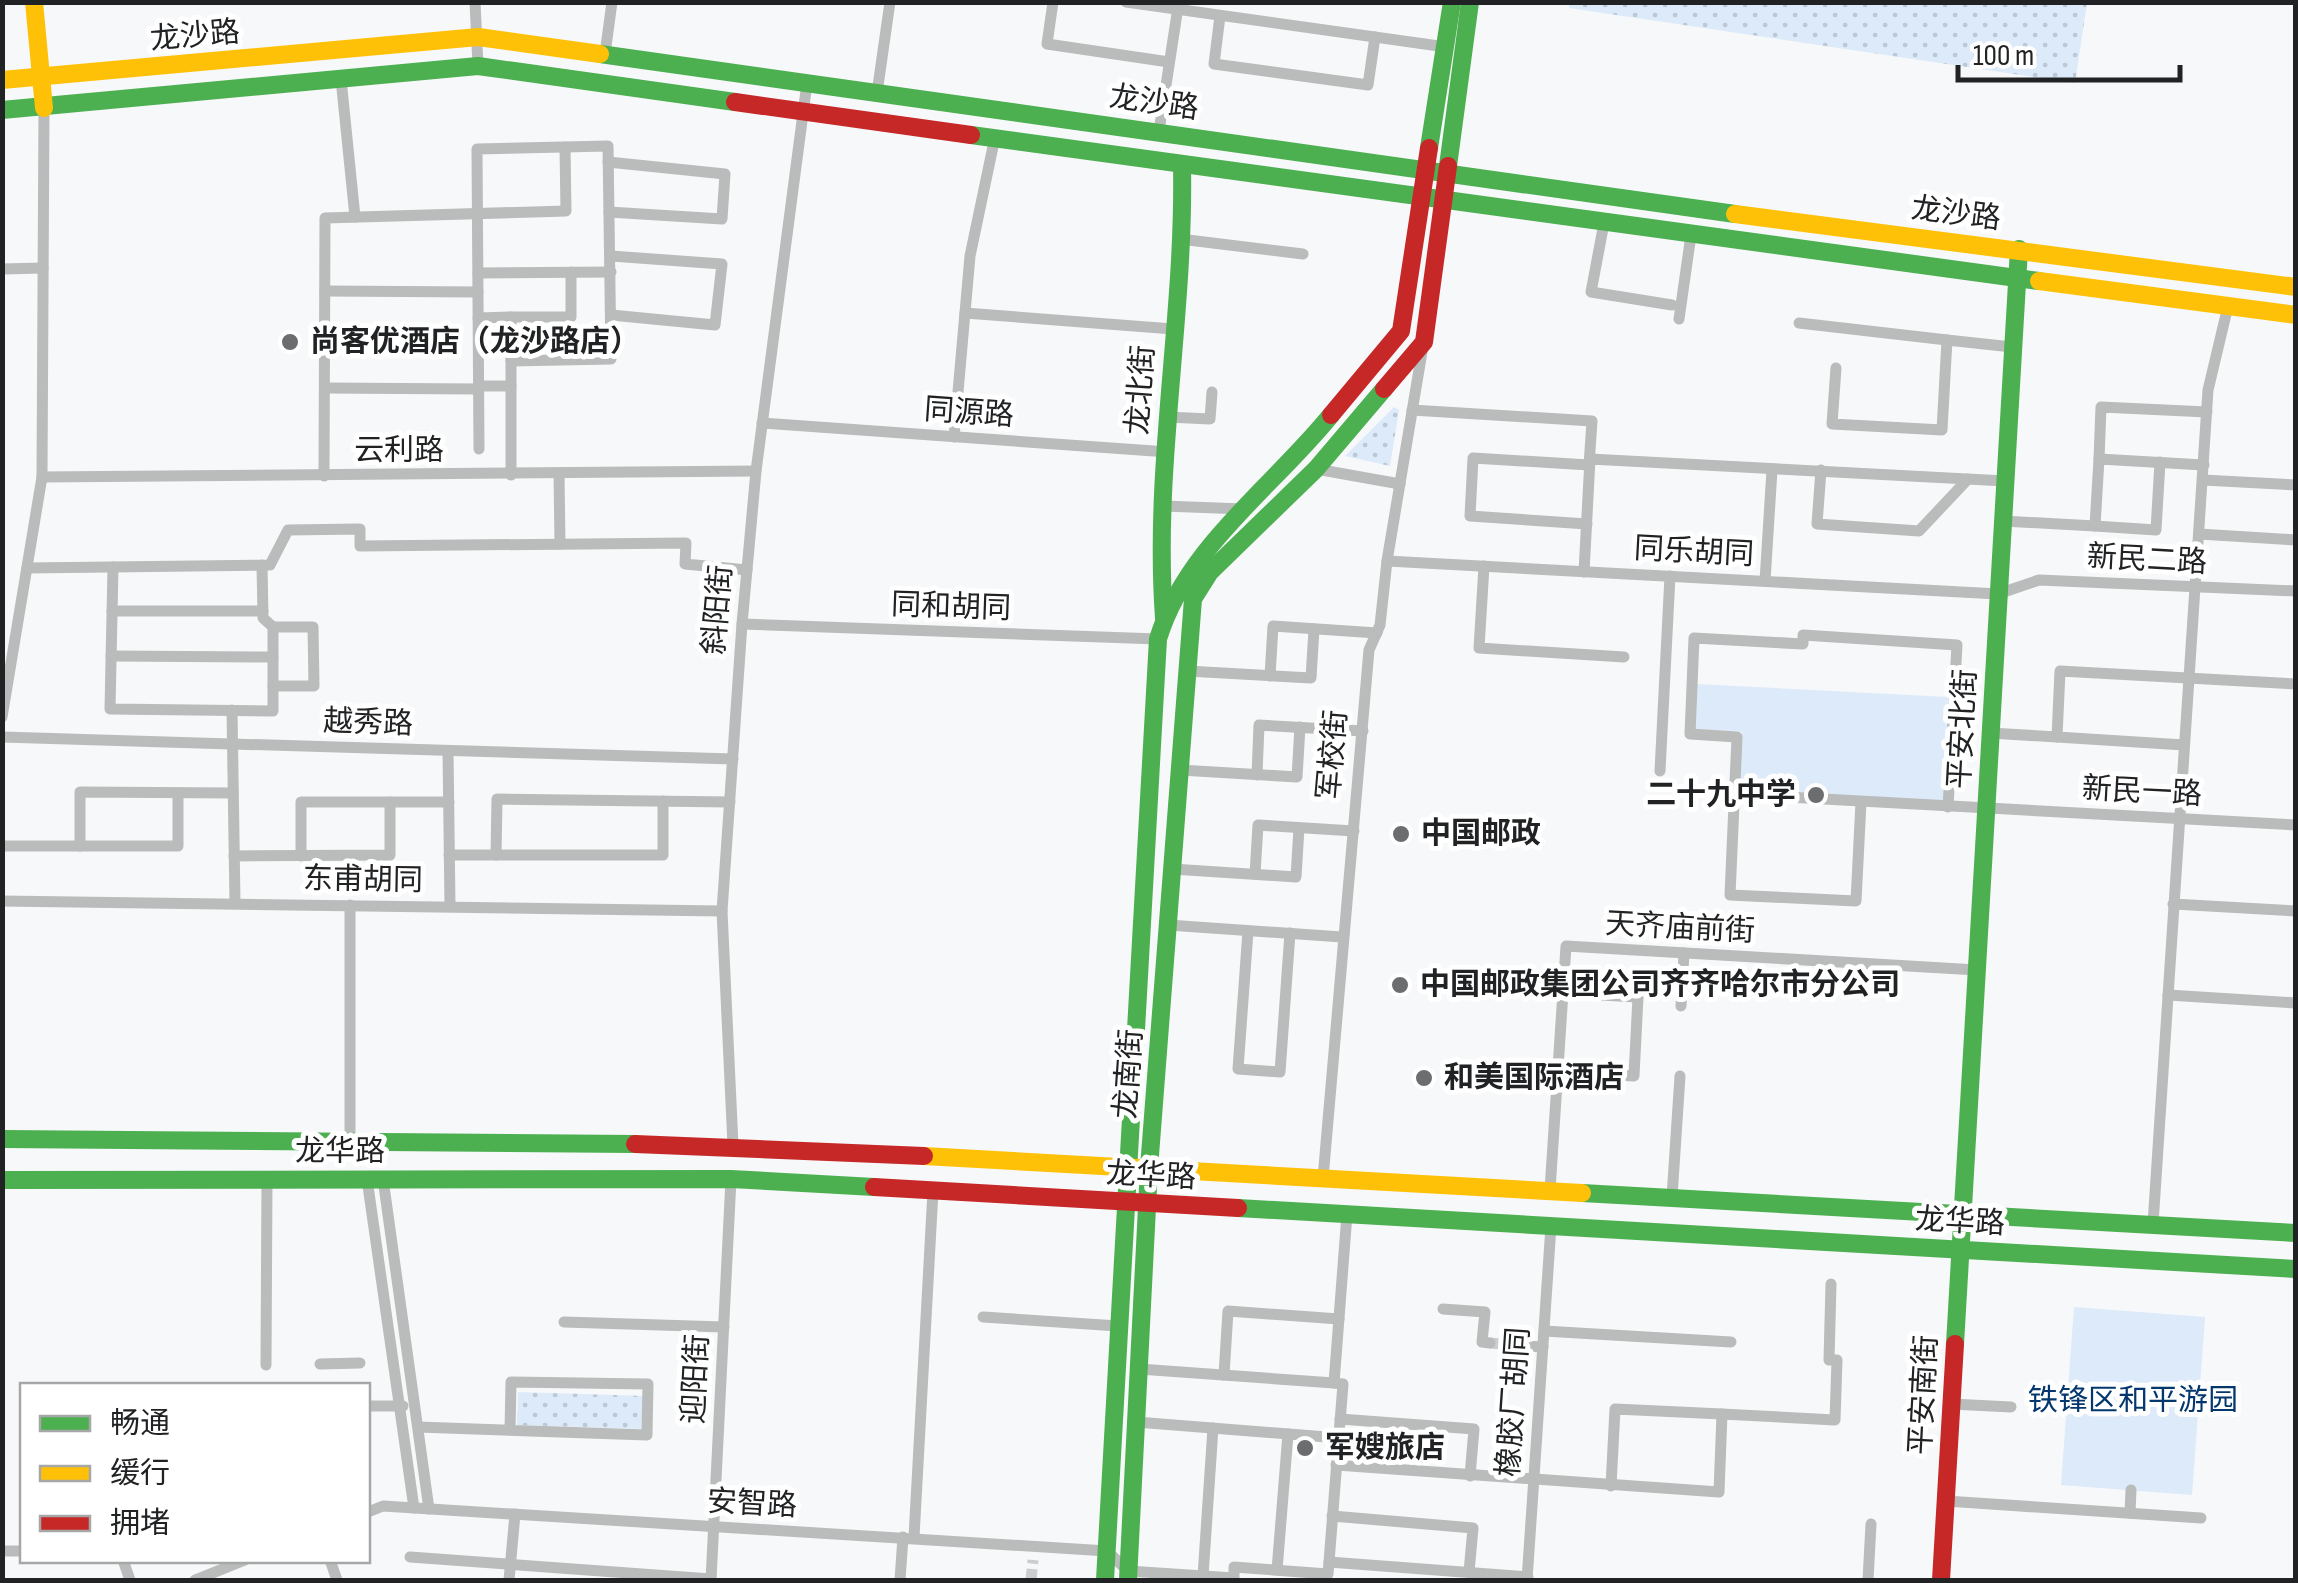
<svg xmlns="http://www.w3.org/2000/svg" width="2298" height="1583" viewBox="0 0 2298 1583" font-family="'Sofia Sans Condensed','Noto Sans SC',sans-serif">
<defs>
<pattern id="grass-dots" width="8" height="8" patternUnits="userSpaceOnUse" patternTransform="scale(2.5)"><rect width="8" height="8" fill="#ddeaf9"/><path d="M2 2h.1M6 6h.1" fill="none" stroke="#bdc8d5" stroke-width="1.8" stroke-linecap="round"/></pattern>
</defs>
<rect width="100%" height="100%" fill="#f6f8fa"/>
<g fill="url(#grass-dots)">
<path d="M1570,2H2087V3L2075,83L1569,8Z"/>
<path d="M1394,407L1399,410L1390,466L1345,456Z"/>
<path d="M518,1392L645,1396L644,1429L517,1425Z"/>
</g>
<g fill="#ddeaf9">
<path d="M1695,684L1948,697L1943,801L1739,791L1742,732L1693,729Z"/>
<path d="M2074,1307L2205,1317L2192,1495L2061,1485Z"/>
</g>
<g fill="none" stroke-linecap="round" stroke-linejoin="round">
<g stroke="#cbcdcf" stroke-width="11" stroke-dasharray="11 5.5" stroke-linecap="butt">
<path d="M1490,1343L1524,1346"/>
<path d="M1031,1580L1033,1560"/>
</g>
<g stroke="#babbbb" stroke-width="11">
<path d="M475,2L478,66"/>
<path d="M1053,2L1047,44L1169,62"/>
<path d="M1126,2L1446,47"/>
<path d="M1220,16L1214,64L1368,85L1375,37"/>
<path d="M605,54L612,2"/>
<path d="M341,79L355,217"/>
<path d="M877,93L890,2"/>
<path d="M1159,131L1178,7"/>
<path d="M608,162L725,174L722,219L609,212"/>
<path d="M1604,223L1591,292L1672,305"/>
<path d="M1180,239L1303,254"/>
<path d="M611,256L722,264L715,325L611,315"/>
<path d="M2,269L43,268"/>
<path d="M478,273L611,272"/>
<path d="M325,291L478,292"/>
<path d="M965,313L1173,329"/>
<path d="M511,317H571V272"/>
<path d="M478,318L511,317V475"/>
<path d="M1679,319L1691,235"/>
<path d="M1799,323L1947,340"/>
<path d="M1836,368L1832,424L1942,430L1947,340L2012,347"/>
<path d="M478,386H511"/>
<path d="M325,388L478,389"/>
<path d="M1412,410L1592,421L1589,465L1473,458L1470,516L1587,524"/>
<path d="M1167,417L1210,419L1212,392"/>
<path d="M762,423L1168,452"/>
<path d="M954,437L970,256L995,137"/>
<path d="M479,449L477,149L608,146L611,359L511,361"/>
<path d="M2099,459L2101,407L2207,412"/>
<path d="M1316,469L1400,484"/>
<path d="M1821,470L1817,524L1919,531L1968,479"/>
<path d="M559,474L560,544"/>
<path d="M324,476L325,218L566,211L565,147"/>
<path d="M42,477L756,471"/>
<path d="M2203,480L2296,485"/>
<path d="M1163,506L1244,509"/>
<path d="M2002,521L2095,526L2099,459L2204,465"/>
<path d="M2095,526L2156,530L2160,462"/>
<path d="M2199,534L2296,540"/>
<path d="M1387,561L1998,594L2039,580L2296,591"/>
<path d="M1484,566L1479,648L1624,657"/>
<path d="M113,567L110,709L273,711V627L263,618L262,565"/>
<path d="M27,568L270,565L288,530L360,529V546L686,543L685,564L747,570"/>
<path d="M1584,572L1590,459L2005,481"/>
<path d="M1765,581L1772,470"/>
<path d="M112,611H263"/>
<path d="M742,624L1158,639"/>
<path d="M273,627H313L314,686H273"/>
<path d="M111,656L273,657"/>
<path d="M1187,671L1311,678L1314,629"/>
<path d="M1270,676L1273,626L1377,633"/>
<path d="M232,710L235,903"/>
<path d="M2,717L42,477L44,108"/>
<path d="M1990,733L2057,737"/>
<path d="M2,737L733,759"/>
<path d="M2184,745L2057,737L2060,671L2296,684"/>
<path d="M448,751L450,906"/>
<path d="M1180,770L1297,777L1300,727"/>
<path d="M1660,771L1670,576"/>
<path d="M1257,775L1259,725L1363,731"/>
<path d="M1734,794L2296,825"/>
<path d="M1861,802L1856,901L1730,895L1737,737L1690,734L1694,638L1803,644V635L1957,645L1948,807"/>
<path d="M2,846H178V793"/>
<path d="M80,846V792L233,793"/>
<path d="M449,855H663V801"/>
<path d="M496,855L497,799L730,802"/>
<path d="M234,856L390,855V802"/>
<path d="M301,856V802H449"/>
<path d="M1172,869L1296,877L1299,828"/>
<path d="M1255,874L1258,825L1354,831"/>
<path d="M2,901L722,911"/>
<path d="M2173,904L2296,911"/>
<path d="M1168,925L1342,937"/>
<path d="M1248,931L1238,1069L1280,1072L1290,933"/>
<path d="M2168,995L2296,1003"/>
<path d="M1681,1006L1684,953"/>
<path d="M1558,1072L1634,1076L1638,997L1563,993"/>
<path d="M350,1142V905"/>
<path d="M733,1145L722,911L742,624L756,471L807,83"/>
<path d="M1323,1178L1369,650L1380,625L1387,561L1423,346"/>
<path d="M367,1179L414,1508"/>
<path d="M383,1179L429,1509"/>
<path d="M1550,1190L1566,946L1977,970"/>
<path d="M1672,1197L1680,1076"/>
<path d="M2153,1224L2208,390L2228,306"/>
<path d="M1443,1309L1485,1312L1482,1342L1490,1343"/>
<path d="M983,1317L1118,1326"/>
<path d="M564,1322L724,1327"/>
<path d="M1544,1331L1731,1342"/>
<path d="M1524,1346L1543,1347"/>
<path d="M320,1364L360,1363"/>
<path d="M266,1365L267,1179"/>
<path d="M1139,1369L1334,1383"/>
<path d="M1224,1375L1228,1311L1339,1319"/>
<path d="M1951,1404L2011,1407"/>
<path d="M368,1406H403"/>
<path d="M1340,1419L1474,1429L1470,1476"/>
<path d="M1136,1422L1339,1438"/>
<path d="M418,1427L647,1435L648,1384L511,1382L510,1430"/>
<path d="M1336,1465L1719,1492L1722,1414L1835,1420L1837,1360H1829L1831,1284"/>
<path d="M1611,1486L1615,1409L1722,1414"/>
<path d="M1946,1501L2201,1518"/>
<path d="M368,1512L383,1506L1107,1551L1128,1571L1234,1578V1567L1328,1574L1329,1562L1528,1577"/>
<path d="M2130,1513L2131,1490"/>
<path d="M1332,1516L1473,1528L1469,1572"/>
<path d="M914,1537L933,1191"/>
<path d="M2,1551H22"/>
<path d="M410,1557L711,1579"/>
<path d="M123,1560L130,1580"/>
<path d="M330,1560L337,1580"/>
<path d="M1329,1562L1343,1384L1334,1383L1347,1214"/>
<path d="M1277,1570L1288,1434"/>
<path d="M1203,1576L1213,1428"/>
<path d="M195,1580L245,1560"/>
<path d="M509,1580L515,1514"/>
<path d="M711,1580L731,1179"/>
<path d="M900,1580L903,1537"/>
<path d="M1527,1580L1551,1226"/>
<path d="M1868,1580L1871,1524"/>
</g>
<g stroke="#4caf50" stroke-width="18">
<path d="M600,54L1735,214"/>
<path d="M2,110L478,66L735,102"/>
<path d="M971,135L2039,281"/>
<path d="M1429,148L1452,2"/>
<path d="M1448,166L1470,2"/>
<path d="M1164,618C1153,466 1185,317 1182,165"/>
<path d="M2,1139L635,1144"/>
<path d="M2,1180L731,1179L874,1187"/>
<path d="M1582,1193L2296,1233"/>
<path d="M1238,1208L2296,1269"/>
<path d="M1955,1344L2019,249"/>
<path d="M1105,1580L1158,639C1186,547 1273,487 1331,415"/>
<path d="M1128,1580L1149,1168L1193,599L1210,572L1316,469L1384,389"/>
</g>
<g stroke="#ffc107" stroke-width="18">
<path d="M34,2L44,108"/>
<path d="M2,80L478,37L600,54"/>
<path d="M1735,214L2296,287"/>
<path d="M2039,281L2296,315"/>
<path d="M924,1156L1582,1193"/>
</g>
<g stroke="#c62828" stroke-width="18">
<path d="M735,102L971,135"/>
<path d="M1384,389L1424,342L1448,166"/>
<path d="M1331,415L1401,331L1429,148"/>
<path d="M635,1144L924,1156"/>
<path d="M874,1187L1238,1208"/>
<path d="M1941,1580L1955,1344"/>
</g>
</g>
<g fill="#6c6d6f" stroke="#fff" stroke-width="4">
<circle cx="290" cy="342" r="10"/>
<circle cx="1816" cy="795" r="10"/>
<circle cx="1401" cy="834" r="10"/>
<circle cx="1400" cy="985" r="10"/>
<circle cx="1424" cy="1078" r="10"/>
<circle cx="1305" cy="1448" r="10"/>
</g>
<g text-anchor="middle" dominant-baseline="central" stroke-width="10" stroke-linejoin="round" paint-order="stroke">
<g font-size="30" fill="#212224" stroke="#fff">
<text transform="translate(195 36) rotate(-5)">龙沙路</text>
<text transform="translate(1154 103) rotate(8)">龙沙路</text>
<text transform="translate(1956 214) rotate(7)">龙沙路</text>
<text transform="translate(1141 390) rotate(-86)">龙北街</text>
<text transform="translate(969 413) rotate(4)">同源路</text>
<text x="399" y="451">云利路</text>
<text transform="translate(1694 552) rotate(3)">同乐胡同</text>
<text transform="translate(2147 560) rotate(3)">新民二路</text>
<text transform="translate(951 607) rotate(2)">同和胡同</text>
<text transform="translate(718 610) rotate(-85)">斜阳街</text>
<text transform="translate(368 723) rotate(2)">越秀路</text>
<text transform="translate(1963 729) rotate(-87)">平安北街</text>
<text transform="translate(1333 755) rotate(-85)">军校街</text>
<text transform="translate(2142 792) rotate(3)">新民一路</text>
<text transform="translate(363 880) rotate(1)">东甫胡同</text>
<text transform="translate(1680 928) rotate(3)">天齐庙前街</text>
<text transform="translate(1129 1074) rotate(-86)">龙南街</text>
<text x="340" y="1152">龙华路</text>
<text transform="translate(1151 1176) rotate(3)">龙华路</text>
<text transform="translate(1960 1222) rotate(3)">龙华路</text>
<text transform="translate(696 1379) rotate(-87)">迎阳街</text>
<text transform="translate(1924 1395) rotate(-87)">平安南街</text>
<text transform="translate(1514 1402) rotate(-86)">橡胶厂胡同</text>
<text transform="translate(752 1504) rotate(3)">安智路</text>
</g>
<g font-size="30" font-weight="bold" fill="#212224" stroke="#fff" text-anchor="start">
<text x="310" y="342">尚客优酒店（龙沙路店）</text>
<text x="1796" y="795" text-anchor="end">二十九中学</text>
<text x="1421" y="834">中国邮政</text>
<text x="1420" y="985">中国邮政集团公司齐齐哈尔市分公司</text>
<text x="1444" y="1078">和美国际酒店</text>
<text x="1325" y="1448">军嫂旅店</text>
</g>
<g font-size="30" fill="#03376d" stroke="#fff">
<text x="2133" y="1401">铁锋区和平游园</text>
</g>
</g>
<rect width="2298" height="1583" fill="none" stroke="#212224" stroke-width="10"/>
<rect x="20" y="1383" width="350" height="180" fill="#ffffff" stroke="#a6a7a7" stroke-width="2.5"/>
<rect x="40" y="1416" width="50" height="15" fill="#4caf50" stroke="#a6a7a7" stroke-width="2.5"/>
<text x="110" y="1433" font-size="30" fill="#212224">畅通</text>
<rect x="40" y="1466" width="50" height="15" fill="#ffc107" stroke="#a6a7a7" stroke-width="2.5"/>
<text x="110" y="1483" font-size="30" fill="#212224">缓行</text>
<rect x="40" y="1516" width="50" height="15" fill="#c62828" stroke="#a6a7a7" stroke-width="2.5"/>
<text x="110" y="1533" font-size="30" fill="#212224">拥堵</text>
<path d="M1958 65v15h222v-15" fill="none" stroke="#212224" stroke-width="5"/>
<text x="1973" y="65" font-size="30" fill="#212224" stroke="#ffffff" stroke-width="8" paint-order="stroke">100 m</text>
</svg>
